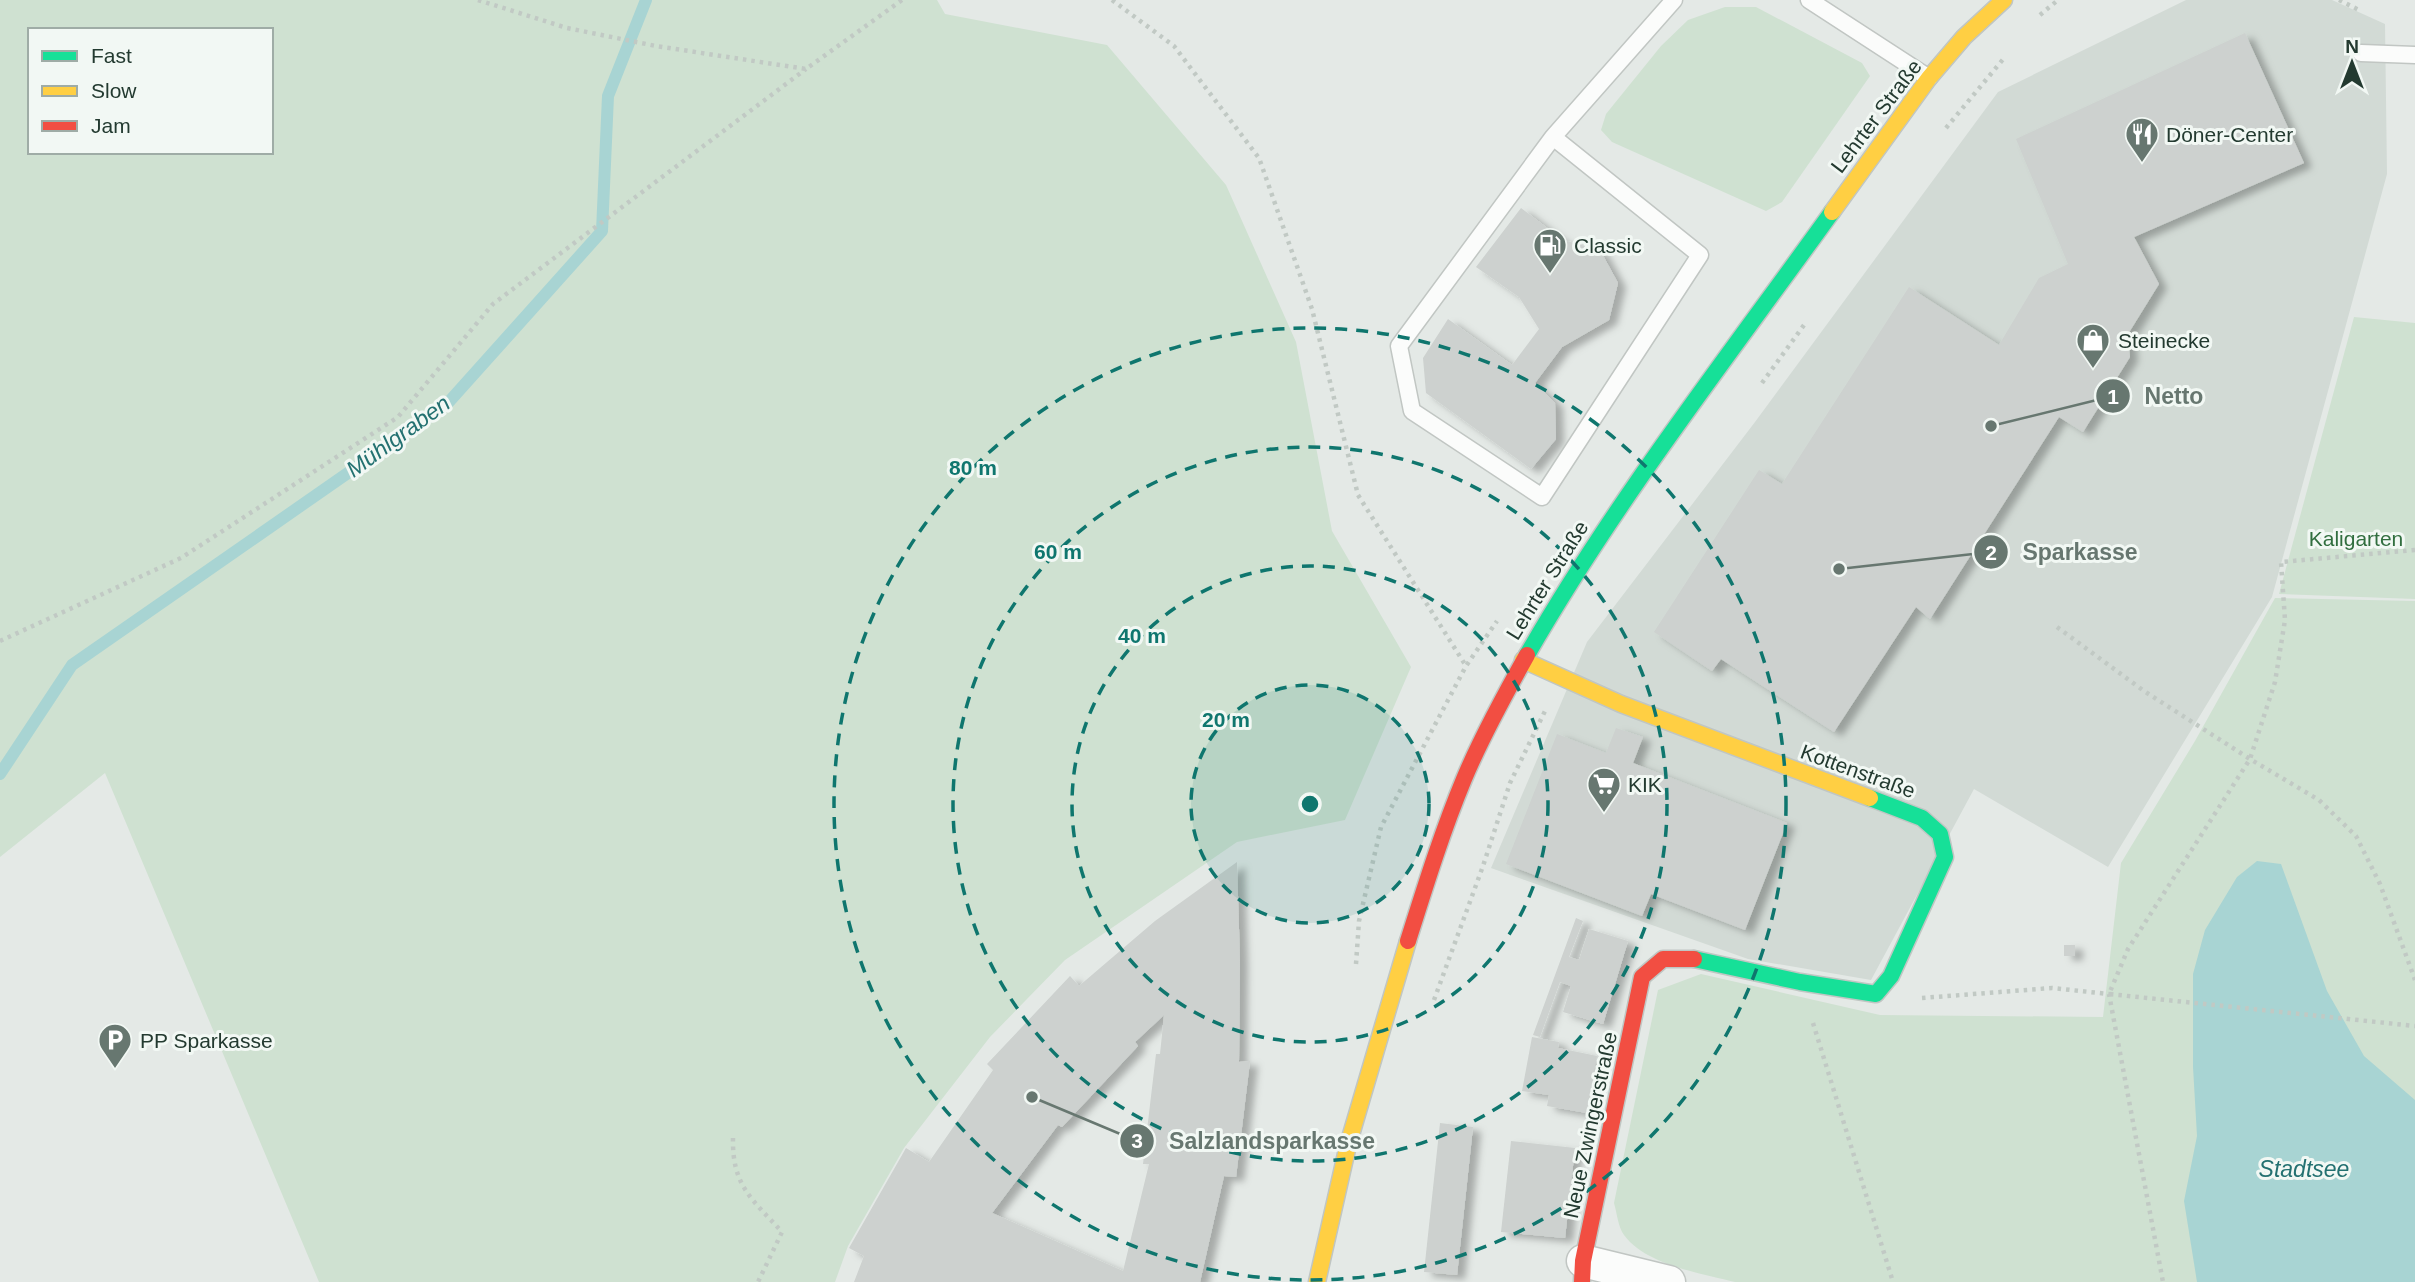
<svg xmlns="http://www.w3.org/2000/svg" width="2415" height="1282" viewBox="0 0 2415 1282" font-family="Helvetica,sans-serif">
<defs>
<filter id="shadow"><feDropShadow dx="8" dy="4.5" stdDeviation="3.5" flood-color="#0004"/></filter>
</defs>
<rect width="100%" height="100%" fill="#e4e9e6"/>
<path fill="#d2dad5" d="M2186,0H2332L2385,24L2387,174L2272,597L2108,867L1974,789L1871,980L1748,959L1491,868L1587,642L1755,422L1998,92Z"/>
<g fill="#cfe1d1" fill-rule="evenodd">
<path d="M0,0H937L945,14L1107,45L1226,185L1296,342L1332,531L1411,667L1345,820L1237,842L1065,960L990,1037L904,1148L848,1246L835,1282H319L105,773L0,857ZM30,30H271V152H30Z"/>
<path d="M1725,7H1756L1862,63L1870,76L1782,202L1766,211L1612,142L1601,130L1606,114L1661,46L1688,20Z"/>
<path d="M2354,317L2415,323V599L2279,594Z"/>
<path d="M2275,598L2415,601V1282H1735C1700,1273 1646,1265 1624,1235C1618,1227 1617,1213 1614,1203L1658,990L1701,974L1880,1015L2103,1017L2121,863L2195,741Z"/>
</g>
<path fill="#a8d4d3" d="M2257,861L2281,864L2327,991L2364,1056L2415,1100V1282H2197L2184,1201L2197,1136L2193,1067V974L2205,930L2237,877Z"/>
<g fill="none" stroke-linecap="round" stroke-linejoin="round">
<path stroke="#a8d4d3" stroke-width="12" d="M0,774L72,665L447,404L602,231L608,96L646,0"/>
</g>
<g fill="#cdd1cf" fill-rule="evenodd" filter="url(#shadow)">
<path d="M2245,33L2304,163L2134,237L2159,284L2128,334L2130,357L2083,432L2059,417L1930,619L1916,607L1834,732L1721,659L1712,671L1654,632L1759,470L1782,484L1909,287L1999,345L2039,278L2068,264L2016,139Z"/>
<path d="M1521,208L1563,240L1600,250L1618,283L1609,320L1562,347L1535,383L1555,403L1556,439L1531,469L1426,393L1423,358L1448,319L1512,365L1539,329L1519,297L1476,267Z"/>
<path d="M1616,728L1643,737L1633,763L1787,823L1745,930L1651,894L1642,916L1506,864L1557,734L1606,753Z"/>
<path d="M1237,862L1240,962L1239,1062L1250,1061L1236,1177L1224,1176L1200,1282H854L864,1256L849,1248L906,1148L929,1162L993,1070L987,1064L1070,976L1079,986L1155,921ZM1164,1015L1160,1054H1156L1143,1164H1149L1123,1271L992,1213L1058,1125L1062,1127L1138,1046L1135,1042Z"/>
<path d="M1576,918L1583,921L1569,957L1579,960L1589,929L1628,941L1603,1024L1563,1012L1571,986L1560,982L1540,1037L1533,1035Z"/>
<rect x="2064" y="945" width="11" height="11"/>
<path d="M1532,1037L1559,1042L1558,1048L1597,1056L1587,1113L1547,1106L1549,1095L1522,1091Z"/>
<path d="M1440,1123L1473,1127L1457,1275L1424,1272Z"/>
<path d="M1511,1141L1575,1148L1565,1238L1501,1232Z"/>
</g>
<g fill="none" stroke-linecap="round" stroke-linejoin="round">
<defs>
<g id="lane">
<path d="M1809,0L1929,78"/>
<path d="M2361,53L2415,55"/>
<path d="M1553,137L1399,346L1412,411L1542,497L1700,255L1553,137L1674,0"/>
</g>
<path id="street" d="M1583,1261L1669,1282"/>
<g id="fast">
<path d="M1527,655C1616,500 1727,358 1832,212"/>
<path d="M1694,959L1800,982L1876,994L1891,976L1945,857L1940,834L1922,818L1870,798"/>
</g>
<g id="slow">
<path d="M1832,212L1929,78L1964,37L2004,0"/>
<path d="M1523,660L1621,704L1870,798"/>
<path d="M1317,1282L1348,1145L1408,941"/>
</g>
<g id="jam">
<path d="M1408,941C1425,887 1442,832 1464,779C1482,736 1504,696 1527,655"/>
<path d="M1582,1282L1583,1261L1642,977L1663,959H1694"/>
</g>
</defs>
<use href="#lane" stroke="#c1c6c3" stroke-width="19"/>
<use href="#street" stroke="#c1c6c3" stroke-width="35"/>
<use href="#fast" stroke="#c0c6c3" stroke-width="19"/>
<use href="#slow" stroke="#c0c6c3" stroke-width="19"/>
<use href="#jam" stroke="#c0c6c3" stroke-width="19"/>
<g stroke="#c1c9c4" stroke-width="4.5" stroke-dasharray="3.5 5" stroke-linecap="butt">
<path d="M478,0L567,28L656,46L806,69L902,0"/>
<path d="M1112,0L1174,46L1259,158L1312,309L1358,495L1466,666"/>
<path d="M2339,0L2359,10"/>
<path d="M2040,15L2058,0"/>
<path d="M1946,128L2005,57"/>
<path d="M1762,383L1804,325"/>
<path d="M2415,550L2281,562L2285,620L2275,682L2250,759L2128,949L2109,994L2415,1026"/>
<path d="M2057,627L2144,691L2250,759L2319,800L2356,836L2380,884L2415,980"/>
<path d="M0,641L181,558L398,417L493,304L806,69"/>
<path d="M1356,964L1359,921L1381,827L1466,666L1497,621"/>
<path d="M1922,998L2052,988L2109,994L2163,1282"/>
<path d="M1434,1000L1483,866L1510,783L1545,711"/>
<path d="M1813,1023L1893,1282"/>
<path d="M733,1138C732,1186 752,1199 782,1232L758,1282"/>
</g>
<use href="#lane" stroke="#fbfcfb" stroke-width="16"/>
<use href="#street" stroke="#fbfcfb" stroke-width="32"/>
<use href="#fast" stroke="#16e098" stroke-width="16"/>
<use href="#slow" stroke="#ffcf43" stroke-width="16"/>
<use href="#jam" stroke="#f24e42" stroke-width="16"/>
</g>
<circle cx="1310" cy="804" r="119" fill="#0f766e" fill-opacity=".12"/>
<g fill="none" stroke="#0f766e" stroke-width="3.5" stroke-dasharray="12 9">
<circle cx="1310" cy="804" r="119"/>
<circle cx="1310" cy="804" r="238"/>
<circle cx="1310" cy="804" r="357"/>
<circle cx="1310" cy="804" r="476"/>
</g>
<defs>
<symbol id="restaurant-pin" viewBox="-11 -11 22 30"><path d="M0 17L-7.5 6A9.5 9.5 0 1 1 7.5 6Z" fill="#677770" stroke="#f2f8f4"/><path d="M-5-6h1v4h1v-4h1v4h1v-4h1v5L-1.5 .5V6h-2V.5L-5-1ZM5-6V6H3V1.5H1.5Q1.5-4 5-6Z" fill="#fff"/></symbol>
<symbol id="fuel-pin" viewBox="-11 -11 22 30"><path d="M0 17L-7.5 6A9.5 9.5 0 1 1 7.5 6Z" fill="#677770" stroke="#f2f8f4"/><path d="M-5.5-6h7V0h2V4h1.3V-2.5L3-4.5l.8-.8L6-3V5H2.5V1h-1V6h-7ZM-4.2-4.7v3.2H.2V-4.7Z" fill="#fff"/></symbol>
<symbol id="shop-pin" viewBox="-11 -11 22 30"><path d="M0 17L-7.5 6A9.5 9.5 0 1 1 7.5 6Z" fill="#677770" stroke="#f2f8f4"/><path d="M-5-2.5h2.3a2.7 3.5 0 0 1 5.4 0H5L5.5 6h-11ZM-1.5-2.5h3a1.5 2.3 0 0 0-3 0Z" fill="#fff"/></symbol>
<symbol id="supermarket-pin" viewBox="-11 -11 22 30"><path d="M0 17L-7.5 6A9.5 9.5 0 1 1 7.5 6Z" fill="#677770" stroke="#f2f8f4"/><path d="M-6-5.5h2.5l.6 2H6L4.5 2H-2.5L-4.4-4H-6ZM-1.5 3.2a1.3 1.3 0 1 0 .1 0ZM3 3.2a1.3 1.3 0 1 0 .1 0Z" fill="#fff"/></symbol>
<symbol id="parking-pin" viewBox="-11 -11 22 30"><path d="M0 17L-7.5 6A9.5 9.5 0 1 1 7.5 6Z" fill="#677770" stroke="#f2f8f4"/><path d="M-3.5-5.5H1a3.5 3.5 0 0 1 0 7H-1V5.5H-3.5ZM-1-3.4V-.6H.8a1.4 1.4 0 0 0 0-2.8Z" fill="#fff"/></symbol>
</defs>
<g fill-rule="evenodd">
<use href="#restaurant-pin" x="2123" y="115" width="38" height="52"/>
<use href="#fuel-pin" x="1531" y="226" width="38" height="52"/>
<use href="#shop-pin" x="2074" y="321" width="38" height="52"/>
<use href="#supermarket-pin" x="1585" y="765" width="38" height="52"/>
<use href="#parking-pin" x="96" y="1021" width="38" height="52"/>
</g>
<g text-anchor="middle" dominant-baseline="central" stroke-width="6" stroke-linejoin="round" paint-order="stroke">
<g font-size="21" fill="#233a30" stroke="#f2f8f4">
<text transform="translate(1876 116) rotate(-53)">Lehrter Straße</text>
<text transform="translate(1547 580) rotate(-58)">Lehrter Straße</text>
<text transform="translate(1858 771) rotate(20)">Kottenstraße</text>
<text transform="translate(1590 1125) rotate(-78)">Neue Zwingerstraße</text>
</g>
<g font-size="21" fill="#233a30" stroke="#f2f8f4" text-anchor="start">
<text x="2166" y="134">Döner-Center</text>
<text x="1574" y="245">Classic</text>
<text x="2118" y="340">Steinecke</text>
<text x="1628" y="784">KIK</text>
<text x="140" y="1040">PP Sparkasse</text>
</g>
<g font-size="21" fill="#316e3f" stroke="#f2f8f4">
<text x="2356" y="538">Kaligarten</text>
</g>
<g font-size="23" font-style="italic" fill="#237171" stroke="#f2f8f4">
<text transform="translate(398 436) rotate(-36)">Mühlgraben</text>
<text x="2304" y="1169">Stadtsee</text>
</g>
</g>
<circle cx="1310" cy="804" r="10" fill="#0f766e" stroke="#f2f8f4" stroke-width="3.5"/>
<g font-size="21" text-anchor="middle" font-weight="bold" fill="#0f766e" stroke="#f2f8f4" stroke-width="6" stroke-linejoin="round" paint-order="stroke">
<text x="973" y="475">80 m</text>
<text x="1058" y="559">60 m</text>
<text x="1142" y="643">40 m</text>
<text x="1226" y="727">20 m</text>
</g>
<path fill="none" stroke="#677770" stroke-width="2.5" d="M1991 426L2113 396M1839 569L1991 552M1032 1097L1137 1141"/>
<g fill="#677770" stroke="#f2f8f4" stroke-width="2.5">
<circle cx="1991" cy="426" r="7"/>
<circle cx="1839" cy="569" r="7"/>
<circle cx="1032" cy="1097" r="7"/>
<circle cx="2113" cy="396" r="18"/>
<circle cx="1991" cy="552" r="18"/>
<circle cx="1137" cy="1141" r="18"/>
</g>
<g font-size="21" text-anchor="middle" font-weight="bold" fill="#fff">
<text x="2113" y="404">1</text>
<text x="1991" y="560">2</text>
<text x="1137" y="1148">3</text>
</g>
<g font-size="23" text-anchor="middle" font-weight="bold" fill="#677770" stroke="#f2f8f4" stroke-width="6" stroke-linejoin="round" paint-order="stroke">
<text x="2174" y="404">Netto</text>
<text x="2080" y="560">Sparkasse</text>
<text x="1272" y="1149">Salzlandsparkasse</text>
</g>
<rect x="28" y="28" width="245" height="126" fill="#f2f8f4" stroke="#9faca6" stroke-width="2"/>
<rect x="42" y="51" width="35" height="10" fill="#16e098" stroke="#9faca6" stroke-width="2"/>
<text x="91" y="63" font-size="21" fill="#233a30">Fast</text>
<rect x="42" y="86" width="35" height="10" fill="#ffcf43" stroke="#9faca6" stroke-width="2"/>
<text x="91" y="98" font-size="21" fill="#233a30">Slow</text>
<rect x="42" y="121" width="35" height="10" fill="#f24e42" stroke="#9faca6" stroke-width="2"/>
<text x="91" y="133" font-size="21" fill="#233a30">Jam</text>
<g transform="translate(2352 63)" stroke="#f2f8f4" stroke-width="5" paint-order="stroke">
<path d="M0-5L12 26L0 18L-12 26Z" fill="#233a30"/>
<text y="-10" font-size="19" font-weight="bold" text-anchor="middle" fill="#233a30">N</text>
</g>
</svg>
